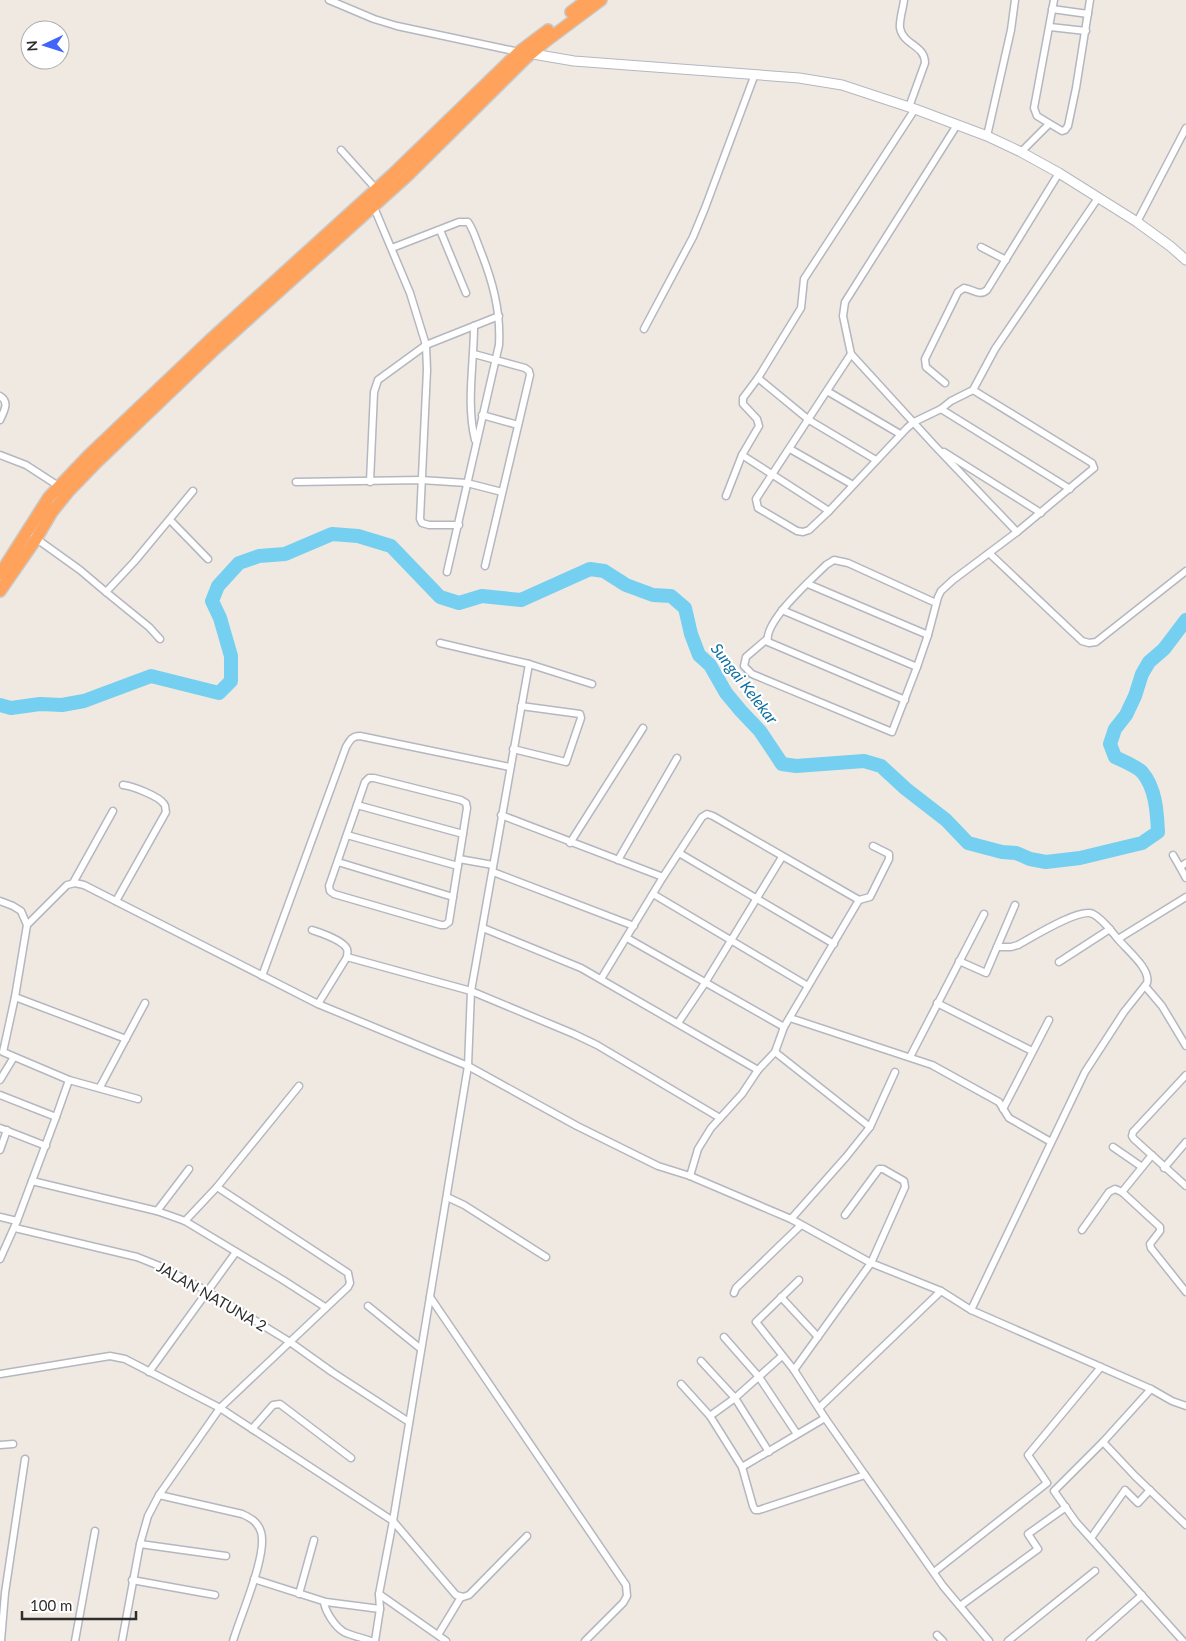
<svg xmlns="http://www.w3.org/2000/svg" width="1186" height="1641" viewBox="0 0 1186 1641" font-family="Lato,sans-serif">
<rect width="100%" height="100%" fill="#efe9e1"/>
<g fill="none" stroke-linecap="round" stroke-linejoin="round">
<path stroke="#75cff0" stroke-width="14" d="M0,705L11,708L40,704L62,705L84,701L151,676L219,693L231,681V656L220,618L212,601L218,586L239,563L259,556L285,554L332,534L358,536L391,546L440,597L459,603L482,596L521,600L590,569L604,571L626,585L653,595L671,596L685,608L691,634L699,655L710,665L726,693L741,711L760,731L782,764L796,766L864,761L881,766L906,789L946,820L968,843L1002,852L1016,853L1030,859L1046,862L1080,858L1142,843L1158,832C1157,813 1156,788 1142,772C1136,766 1123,761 1115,757L1110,744L1115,729L1126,715L1135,696L1142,674L1149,662L1164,649L1186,620"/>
<defs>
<g id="street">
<path d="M329,0L374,19L397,26L519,52"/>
<path d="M904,0C903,9 899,20 900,28C903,45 925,45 925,63L909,107"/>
<path d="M1054,0L1034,108L1037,116L1062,131L1065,130L1068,126L1076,88L1090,0"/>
<path d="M1052,9L1088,14"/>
<path d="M1050,27L1086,31"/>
<path d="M957,125L845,302L843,316L851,354L756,499L758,508L797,531L803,532L809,530L829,511L907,428L914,422L941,409L951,401L973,390L995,349L1098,198"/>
<path d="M987,136L1011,30L1015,0"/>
<path d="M341,150L377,190"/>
<path d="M1021,152L1049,124"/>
<path d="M373,205L410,293L426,345L427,370L420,519L422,523L429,525H459"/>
<path d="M1137,222L1186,128"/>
<path d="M440,230L466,293"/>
<path d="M981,247L1006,260"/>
<path d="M392,248L459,222H468C473,229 476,239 479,247C492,279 501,310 499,345L447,572"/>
<path d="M474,326C474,364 466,403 475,440"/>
<path d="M644,329L693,237L705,208L755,74"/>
<path d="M474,354L525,368L529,371L530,375L485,566"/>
<path d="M851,354L935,446L1017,532"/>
<path d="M758,378L809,420L876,460"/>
<path d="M945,383L926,367L925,359L958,292L964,288C973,289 979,297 987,290L1059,173"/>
<path d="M827,391L900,434"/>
<path d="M0,396C10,402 4,411 0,420"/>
<path d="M941,409L1070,489"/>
<path d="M482,415L518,425"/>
<path d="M790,449L853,485"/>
<path d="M944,452L1041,513"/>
<path d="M0,455L26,465L60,487"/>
<path d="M742,455L829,511"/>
<path d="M296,482L421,480L467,483L502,492"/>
<path d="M370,482L374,392L378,380L426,345L499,316"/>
<path d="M726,496L742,455L759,426L757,419L743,404V398L758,378L801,308L804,279L915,109"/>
<path d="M170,520L208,559"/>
<path d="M34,537L80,570L106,592L134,562L193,491"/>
<path d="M989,553L1082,641L1089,643L1096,642L1186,571"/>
<path d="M808,584L928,635"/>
<path d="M106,592L149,627L160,639"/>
<path d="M782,610L917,667"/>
<path d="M767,639L746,657L744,666L752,674L892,732L917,667L928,635L938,597L941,591L953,580L1017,532L1094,468L1092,463L973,390"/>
<path d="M440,643L529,664L592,684"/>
<path d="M905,700L768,642C763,622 812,579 826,565L834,560L848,563L936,603"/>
<path d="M513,749L566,762L581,718L580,714L521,706"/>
<path d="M369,778H374L461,800L466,803L467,808L449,922L445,925H441L334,894L330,891L329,886L365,782Z"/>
<path d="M357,805L463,834"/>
<path d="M501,815L663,877"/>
<path d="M347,835L458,866"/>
<path d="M570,843L643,728"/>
<path d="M679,853L834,944"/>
<path d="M1173,855L1180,867"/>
<path d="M459,859L493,865"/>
<path d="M618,860L677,758"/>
<path d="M338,862L453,897"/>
<path d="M1186,863L1180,867L1186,878"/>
<path d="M493,872L634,926"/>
<path d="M73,883L113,811"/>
<path d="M653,894L808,986"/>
<path d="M859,900L870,897L889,859V854L873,846"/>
<path d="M0,901L13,906L21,911L27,925L15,997L3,1052L69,1080L56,1117L17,1221L0,1259"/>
<path d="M116,901L166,812C165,809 166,806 164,804C159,796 132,786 123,785"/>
<path d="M27,925L67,885L75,883L84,885L318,1004L468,1066L577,1126L658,1166L690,1176L791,1219L871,1263L941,1291L971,1310L1151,1389L1172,1401L1186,1406"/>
<path d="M483,928L581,968L758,1070"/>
<path d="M312,930C321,933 343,940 347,949C348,951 347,956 347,957L318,1004"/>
<path d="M627,938L784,1027"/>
<path d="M997,947L1015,905"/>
<path d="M347,957L471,991L574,1034L597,1045L720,1118"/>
<path d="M959,961L986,973L997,947H1011L1018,945C1031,938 1080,907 1093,914C1103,919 1111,931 1118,939"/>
<path d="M1059,962L1110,929"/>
<path d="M262,976L346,747C350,740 352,736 360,736L510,767"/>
<path d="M601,979L663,877L702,817L707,814L713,816L859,900L784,1027L775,1052L758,1070L742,1094L711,1128L698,1149L690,1176"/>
<path d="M1145,986L1162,1006L1186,1046"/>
<path d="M15,997L126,1039"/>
<path d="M937,1003L1032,1051"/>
<path d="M790,1018L932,1065L999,1102L1009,1118L1051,1142"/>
<path d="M678,1023L705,983L782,857"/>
<path d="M775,1052L870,1127L846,1157L791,1219"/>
<path d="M910,1057L984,914"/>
<path d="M1186,1075L1133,1132L1132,1136L1134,1139L1186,1186"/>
<path d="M0,1080L14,1057"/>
<path d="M69,1080L138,1099"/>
<path d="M100,1087L145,1003"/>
<path d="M0,1095L56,1117"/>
<path d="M1003,1109L1049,1020"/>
<path d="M870,1127L895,1072"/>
<path d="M0,1128L46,1146"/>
<path d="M1113,1147L1142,1167"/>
<path d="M0,1150L7,1130"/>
<path d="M1164,1168L1186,1142"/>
<path d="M32,1181L157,1211L185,1221L283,1280L325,1307"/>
<path d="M1122,1192L1160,1227V1231L1150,1244L1151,1248L1186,1292"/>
<path d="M447,1197L464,1205L546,1257"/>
<path d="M157,1211L189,1169"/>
<path d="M0,1217L17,1221"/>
<path d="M185,1221L217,1187L299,1086"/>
<path d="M15,1228L137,1257L162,1267L207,1291L290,1342L332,1372L409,1422"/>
<path d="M1082,1230L1109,1192L1115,1189L1122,1192L1152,1155"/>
<path d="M799,1280L756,1322L794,1370L825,1418L943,1586L989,1641"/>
<path d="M734,1293L736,1288L801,1225"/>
<path d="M430,1297L626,1585L627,1596L623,1603L585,1641"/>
<path d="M781,1297L818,1337"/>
<path d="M368,1306L421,1349"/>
<path d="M971,1310L1085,1072L1124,1012L1147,983C1151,969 1127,950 1118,939L1186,897"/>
<path d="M724,1337L759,1377L797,1434"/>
<path d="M701,1361L735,1398L769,1452"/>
<path d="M794,1370L871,1263L905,1187L904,1181L883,1169H879L845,1215"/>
<path d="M149,1372L236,1252"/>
<path d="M0,1374L110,1356L125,1359L220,1408L393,1521L456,1595L463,1597L469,1595L527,1536"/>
<path d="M681,1384L710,1416L742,1467L753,1506L755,1510H759L865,1475"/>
<path d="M1151,1389L1103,1442L1054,1491L1076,1522L1183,1641"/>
<path d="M819,1408L941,1291"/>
<path d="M710,1416L735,1398L782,1356"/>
<path d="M252,1429L273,1405L280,1404L351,1458"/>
<path d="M1103,1442L1135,1476L1186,1525"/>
<path d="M0,1445L13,1444"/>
<path d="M742,1467L825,1418"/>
<path d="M159,1495L242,1514C251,1518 258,1522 261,1532C268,1554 240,1617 233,1641"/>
<path d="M1091,1538L1125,1490L1138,1503L1150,1490"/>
<path d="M140,1544L226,1556"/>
<path d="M934,1572L1047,1483L1028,1455L1101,1367"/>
<path d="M254,1579L326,1602L380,1609"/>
<path d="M132,1580L215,1595"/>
<path d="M299,1594L314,1540"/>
<path d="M379,1594L446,1641"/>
<path d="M324,1602C325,1611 335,1627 344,1632C352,1636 363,1638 371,1641"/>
<path d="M960,1606L1038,1549L1028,1534L1066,1507"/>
<path d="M438,1635L461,1597"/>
<path d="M937,1635L943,1641"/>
<path d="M1,1641L5,1593L25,1459"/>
<path d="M75,1641L95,1531"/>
<path d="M122,1641L140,1544L148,1516L159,1495L220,1408L348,1287L350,1283L348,1273L217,1187"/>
<path d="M375,1641L380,1609L379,1594L393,1521L468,1066L471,991L529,664"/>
<path d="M1008,1641L1095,1571"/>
<path d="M1090,1641L1142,1595"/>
</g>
<path id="secondary" d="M527,53L574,61L799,78L842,85L915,109L987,136L1021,152L1059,173L1137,222L1170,246L1186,260"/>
<g id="highway">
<path d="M571,12L587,0"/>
<path d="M0,574L49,497L88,456L210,340L393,174L519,52L548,30"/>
<path d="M0,591L36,539L52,512L68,492L97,462L215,349L407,176L526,58L546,41L601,0"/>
</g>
</defs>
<use href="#street" stroke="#b4b7c1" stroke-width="9"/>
<use href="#secondary" stroke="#b4b7c1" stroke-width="11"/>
<use href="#highway" stroke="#c9c9c9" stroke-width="14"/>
<use href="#street" stroke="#fff" stroke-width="6"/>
<use href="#secondary" stroke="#fff" stroke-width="9"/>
<use href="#highway" stroke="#ffa35c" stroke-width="11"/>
</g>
<g text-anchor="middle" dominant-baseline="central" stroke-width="4.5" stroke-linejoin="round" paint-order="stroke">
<g font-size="15" fill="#2e2e2e" stroke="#fff">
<text transform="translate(212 1296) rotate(30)">JALAN NATUNA 2</text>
</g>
<g font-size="16" font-style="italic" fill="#0d6fa3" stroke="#fff">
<text transform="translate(745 683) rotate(52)">Sungai Kelekar</text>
</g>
</g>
<g transform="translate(45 45) rotate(266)"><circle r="24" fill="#ffffff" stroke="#ababab"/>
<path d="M0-4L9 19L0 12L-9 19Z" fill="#4264fb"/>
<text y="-8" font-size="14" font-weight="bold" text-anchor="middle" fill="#2e2e2e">N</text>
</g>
<path d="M22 1611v8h114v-8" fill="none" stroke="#2e2e2e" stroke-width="2.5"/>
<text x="30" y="1611" font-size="15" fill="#2e2e2e" stroke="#ffffff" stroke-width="4" paint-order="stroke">100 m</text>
</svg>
